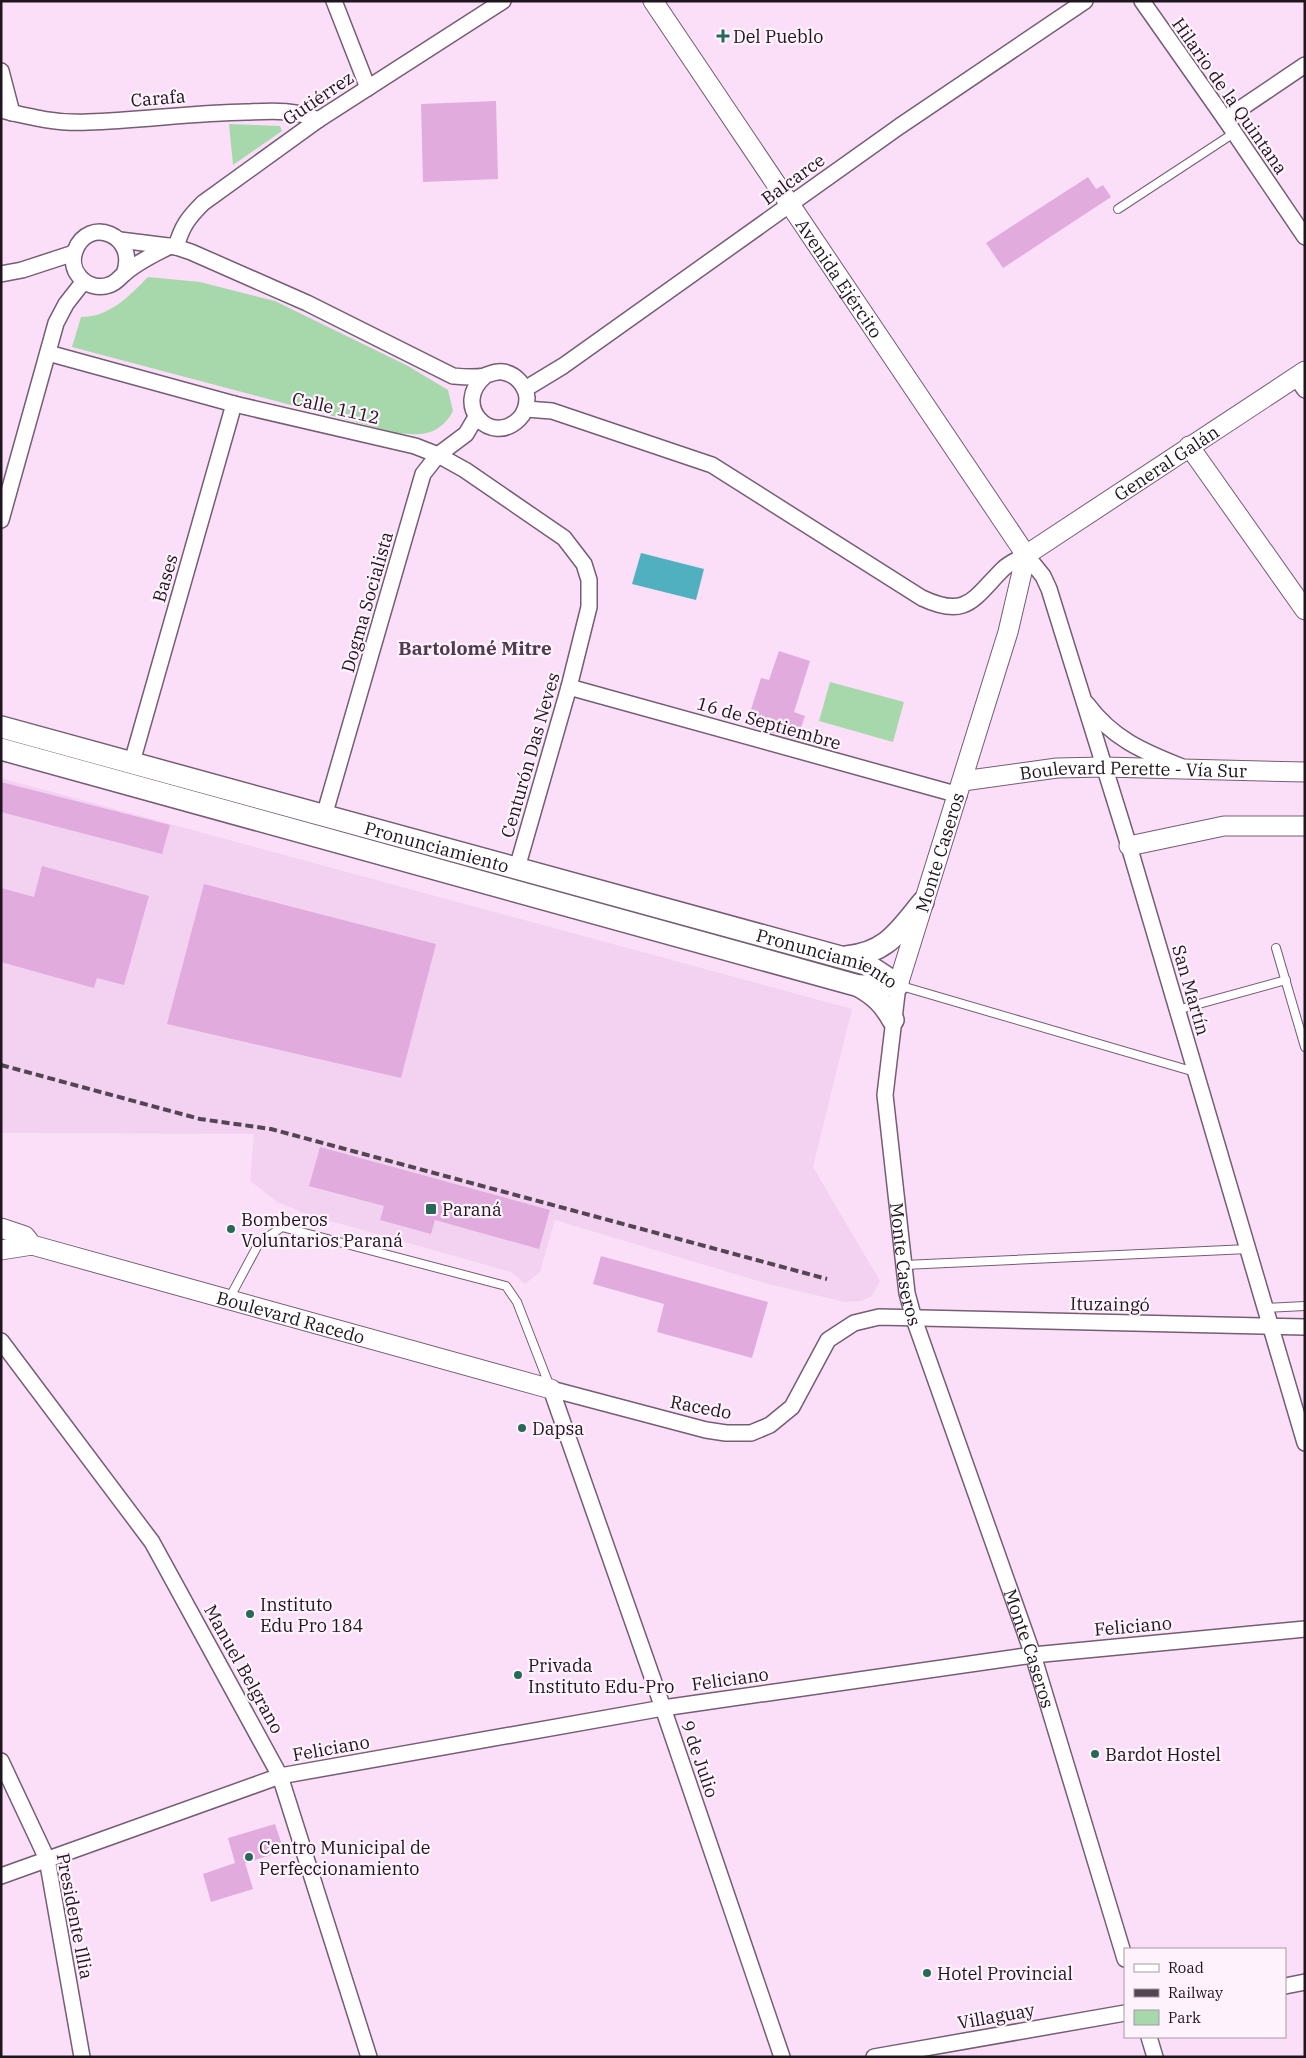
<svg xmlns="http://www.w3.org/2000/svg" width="1306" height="2058" viewBox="0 0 1306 2058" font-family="'IBM Plex Serif',serif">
<rect width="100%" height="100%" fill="#fbdff9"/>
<path fill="#f3d2f1" d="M1,778L852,1009L813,1167L880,1281L872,1296L861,1301L845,1302L768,1284L555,1220L540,1272L525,1284L511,1272L309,1215L277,1202L250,1181L254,1134L1,1133Z"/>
<g fill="#a7d8ab">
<path d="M229,124L280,126L282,131L233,165Z"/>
<path d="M148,277L200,282L275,301L408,366L448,390L453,411C440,435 422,436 397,433L72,347L81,317C110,317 129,296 148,277Z"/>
<path d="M830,682L904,702L893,742L819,721Z"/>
</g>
<path fill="#51b0bf" d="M641,553L704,569L696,600L632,584Z"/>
<g fill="#e1abdd">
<path d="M496,101L498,179L423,182L421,104Z"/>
<path d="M1088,177L1096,189L1103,185L1111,197L1003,268L986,243Z"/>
<path d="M779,651L810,661L794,712L805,716L797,740L746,725L761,678L769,680Z"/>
<path d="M1,782L170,825L162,854L1,812Z"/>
<path d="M42,866L149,896L124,985L97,978L94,988L1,962V888L34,897Z"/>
<path d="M204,884L436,944L401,1078L167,1024Z"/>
<path d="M320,1147L550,1210L539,1249L435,1220L431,1234L380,1220L384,1206L309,1186Z"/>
<path d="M601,1256L768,1302L752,1358L657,1332L664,1304L593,1284Z"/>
<path d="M275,1824L284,1851L245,1863L253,1889L211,1902L203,1874L235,1863L228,1838Z"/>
</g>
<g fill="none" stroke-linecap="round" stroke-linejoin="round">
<defs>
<g id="service">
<path d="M1118,209L1234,133"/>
<path d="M1276,948L1305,1047"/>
<path d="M898,985L1195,1072"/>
<path d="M1177,1010L1286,980"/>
<path d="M904,1265L1248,1249"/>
<path d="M229,1299L259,1243L282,1227L506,1286L517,1302L550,1387"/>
<path d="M1265,1308L1305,1306"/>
</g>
<g id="minor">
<path d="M334,1L368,88"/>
<path d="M1142,1L1225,119L1305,237"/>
<path d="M1,71L12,113"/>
<path d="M1,110C30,117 58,124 88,122C141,120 194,113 247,112C272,111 295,109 318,120"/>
<path d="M1225,119L1305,65"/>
<path d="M120,240L176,247L191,252L307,303L453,376C464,377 474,378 484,376C490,374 496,371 503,372C516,374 526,386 527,398C527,406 524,414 519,419C491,447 451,405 485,376"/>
<path d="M176,247C182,226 188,218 203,203L318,120L503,1"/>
<path d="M1,274L22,270L74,253"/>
<path d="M124,274C139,235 88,215 75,251C72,259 73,269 79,276C85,285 99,289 109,285C116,283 119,278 124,274C137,262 155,254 170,246"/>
<path d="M48,353L234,404L415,446L438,455L465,470L564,538L584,564L589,580V607L569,687L517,868"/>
<path d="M1296,377L1305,390"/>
<path d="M525,389L563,366L900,126L1085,1"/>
<path d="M526,409L552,411L712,465L922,598C967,619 973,599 1003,569C1009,563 1019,559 1026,555L1043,576L1049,589L1129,846L1305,1443"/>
<path d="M1,520L56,323L66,304L84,281"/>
<path d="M569,687L959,795"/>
<path d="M1087,704C1112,738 1142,751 1180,766"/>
<path d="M132,762L234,404"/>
<path d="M324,816L423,474L438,455L466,434L476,417"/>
<path id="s1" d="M898,985L885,1095L907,1293L914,1319L1033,1655L1125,1959"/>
<path d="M1,1341L152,1542L280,1776L369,2057"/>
<path d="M551,1389L706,1430L726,1433H751L770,1425L792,1407L828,1340L854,1323L879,1317L1305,1327"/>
<path d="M551,1389L663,1708L782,2057"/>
<path d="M1,1761L47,1859L82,2057"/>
<path d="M1,1876L280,1776L663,1708L1033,1655L1305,1629"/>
<path d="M1285,1986L1305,1982"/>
<path d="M1149,2037L1155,2057"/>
<path d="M874,2057L1125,2013"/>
</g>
<g id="tertiary">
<path id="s2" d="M653,1L1026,555"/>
<path d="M1189,446L1305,610"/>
<path id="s3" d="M1026,555L1305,371"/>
<path id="s4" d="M963,781L1057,768L1103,767L1305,772"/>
<path d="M1129,846L1224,826H1305"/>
<path id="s5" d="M898,985L1008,632L1026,555"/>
<path d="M1,1228L25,1236L32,1245"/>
<path id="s6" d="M1,1250L32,1245L551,1389"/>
</g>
<g id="secondary">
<path id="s7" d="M1,727L866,964L898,985"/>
<path d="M1,749L859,986L898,985"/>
<path d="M846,957C887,953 899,931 923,902"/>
<path d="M859,986C875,995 884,1004 893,1020"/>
</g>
</defs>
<use href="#service" stroke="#755d73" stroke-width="10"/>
<use href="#minor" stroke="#755d73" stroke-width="18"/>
<use href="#tertiary" stroke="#755d73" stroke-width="21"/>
<use href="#secondary" stroke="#755d73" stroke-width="24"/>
<use href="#service" stroke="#fff" stroke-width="8"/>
<use href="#minor" stroke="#fff" stroke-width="15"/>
<use href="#tertiary" stroke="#fff" stroke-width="19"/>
<use href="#secondary" stroke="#fff" stroke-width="21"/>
<path stroke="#534552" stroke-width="4" stroke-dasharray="8 4" stroke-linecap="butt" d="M1,1065L200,1119L271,1129L827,1279"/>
</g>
<g fill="#266959" stroke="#fef3fd" stroke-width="2">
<path d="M720.5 28.5h5v5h5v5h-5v5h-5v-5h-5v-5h5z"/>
<rect x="425" y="1203" width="12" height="12" rx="2.5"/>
<circle cx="231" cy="1229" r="5"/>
<circle cx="522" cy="1428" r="5"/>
<circle cx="250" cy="1614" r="5"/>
<circle cx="518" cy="1675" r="5"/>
<circle cx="1095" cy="1754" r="5"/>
<circle cx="249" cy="1857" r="5"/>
<circle cx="927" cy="1973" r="5"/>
</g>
<g text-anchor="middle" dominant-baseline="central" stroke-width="4.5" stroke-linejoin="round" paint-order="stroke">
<g font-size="18" fill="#1f151e" stroke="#fef3fd" text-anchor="start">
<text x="733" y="36">Del Pueblo</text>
<text x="442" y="1209">Paraná</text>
<text x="241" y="1219">Bomberos<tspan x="241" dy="21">Voluntarios Paraná</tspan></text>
<text x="532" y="1428">Dapsa</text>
<text x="260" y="1604">Instituto<tspan x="260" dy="21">Edu Pro 184</tspan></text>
<text x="528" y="1665">Privada<tspan x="528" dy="21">Instituto Edu-Pro</tspan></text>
<text x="1105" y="1754">Bardot Hostel</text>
<text x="259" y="1847">Centro Municipal de<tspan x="259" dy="21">Perfeccionamiento</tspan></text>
<text x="937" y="1973">Hotel Provincial</text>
</g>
<g font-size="18" fill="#1f151e" stroke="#fef3fd">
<text transform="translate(1230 96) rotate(55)">Hilario de la Quintana</text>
<text transform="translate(158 98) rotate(-5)">Carafa</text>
<text transform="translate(318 98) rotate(-34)">Gutiérrez</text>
<text transform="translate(793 179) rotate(-36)">Balcarce</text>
<text stroke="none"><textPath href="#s2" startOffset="334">Avenida Ejército</textPath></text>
<text transform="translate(336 408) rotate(13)">Calle 1112</text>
<text stroke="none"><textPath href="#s3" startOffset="168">General Galán</textPath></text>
<text transform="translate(165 578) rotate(-74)">Bases</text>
<text transform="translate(367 602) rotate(-74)">Dogma Socialista</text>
<text transform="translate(769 723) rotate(16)">16 de Septiembre</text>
<text transform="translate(530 755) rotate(-74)">Centurón Das Neves</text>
<text stroke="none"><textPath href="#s4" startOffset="171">Boulevard Perette - Vía Sur</textPath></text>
<text stroke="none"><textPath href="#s7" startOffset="452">Pronunciamiento</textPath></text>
<text stroke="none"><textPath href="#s5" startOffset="139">Monte Caseros</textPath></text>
<text stroke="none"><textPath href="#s7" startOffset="858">Pronunciamiento</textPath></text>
<text transform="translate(1191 990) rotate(74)">San Martín</text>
<text stroke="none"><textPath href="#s1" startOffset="281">Monte Caseros</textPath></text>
<text transform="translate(1110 1304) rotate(1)">Ituzaingó</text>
<text stroke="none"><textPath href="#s6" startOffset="300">Boulevard Racedo</textPath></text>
<text transform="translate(701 1407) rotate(11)">Racedo</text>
<text transform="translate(1133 1626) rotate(-5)">Feliciano</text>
<text stroke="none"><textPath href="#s1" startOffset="686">Monte Caseros</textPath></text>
<text transform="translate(244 1669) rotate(61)">Manuel Belgrano</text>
<text transform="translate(730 1679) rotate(-8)">Feliciano</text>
<text transform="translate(331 1748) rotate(-10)">Feliciano</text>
<text transform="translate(700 1759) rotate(71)">9 de Julio</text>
<text transform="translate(75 1916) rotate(79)">Presidente Illia</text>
<text transform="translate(996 2016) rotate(-10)">Villaguay</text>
</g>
<g font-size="19" font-weight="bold" fill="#503a4f" stroke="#fef3fd">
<text x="475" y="648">Bartolomé Mitre</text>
</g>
</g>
<rect width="1306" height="2058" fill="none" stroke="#1f151e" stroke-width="5"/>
<rect x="1124" y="1948" width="162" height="90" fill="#fef3fd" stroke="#a59aa4"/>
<rect x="1134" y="1964" width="25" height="8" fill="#ffffff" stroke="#a59aa4"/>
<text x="1168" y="1973" font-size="15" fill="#1f151e">Road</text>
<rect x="1134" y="1989" width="25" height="8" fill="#534552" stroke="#a59aa4"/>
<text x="1168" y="1998" font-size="15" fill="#1f151e">Railway</text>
<rect x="1134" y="2010" width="25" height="15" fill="#a7d8ab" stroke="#a59aa4"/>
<text x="1168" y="2023" font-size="15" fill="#1f151e">Park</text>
</svg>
